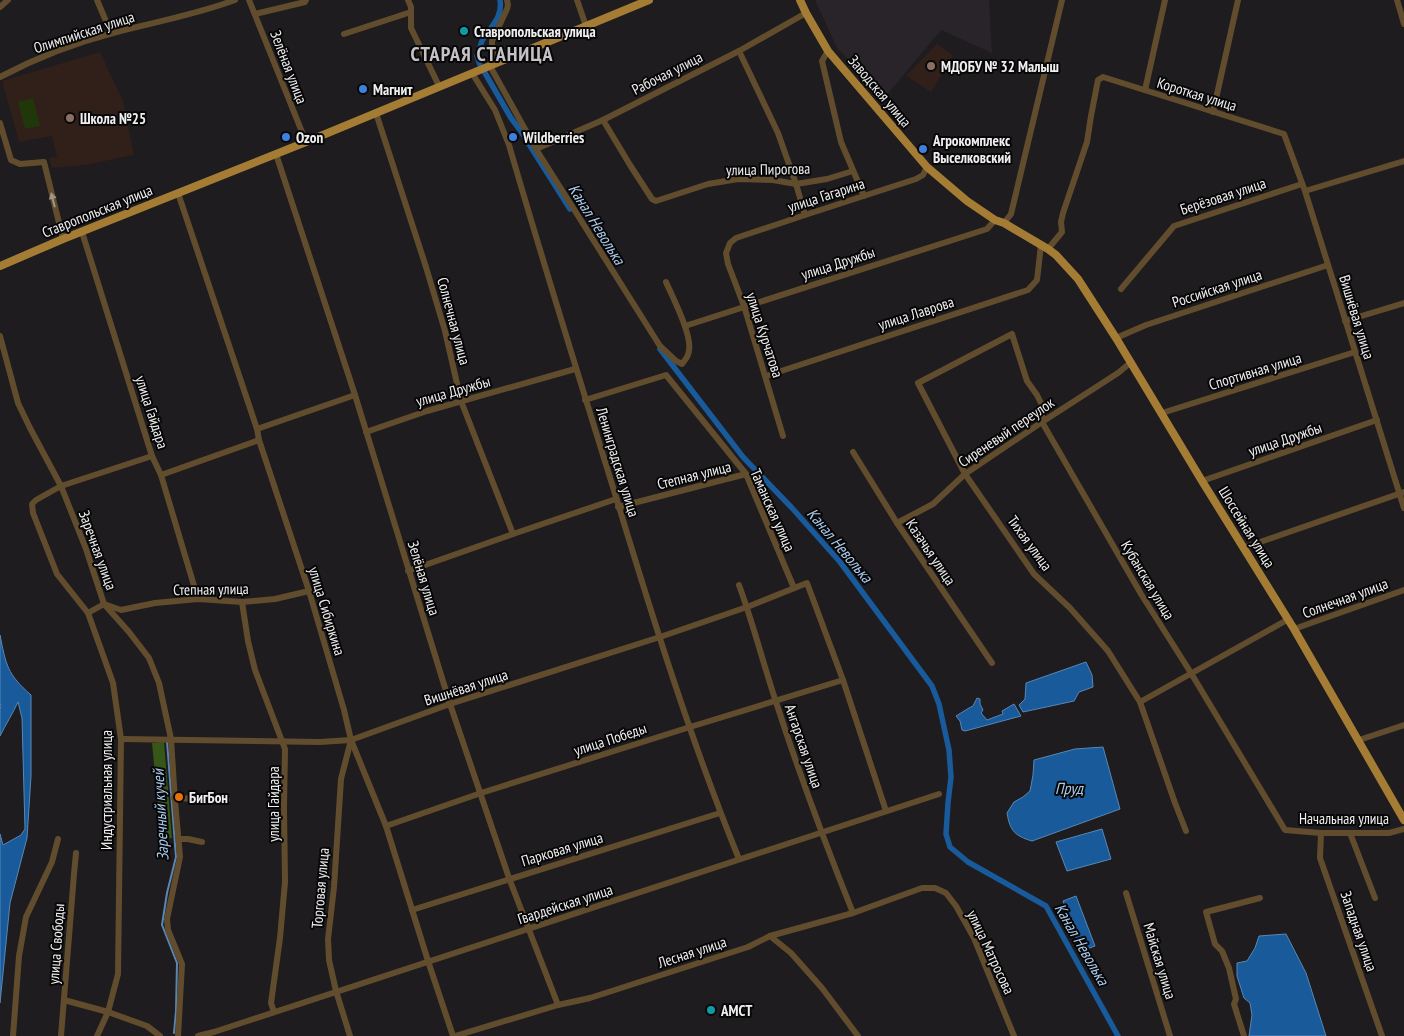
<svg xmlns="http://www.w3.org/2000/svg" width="1404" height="1036" viewBox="0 0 1404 1036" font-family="'PT Sans Narrow',sans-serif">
<rect width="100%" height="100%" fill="#1e1c1f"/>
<g fill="#311f1a">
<path d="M937,44L953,55L931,92L906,76Z"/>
<path d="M100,52L123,101L134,155L85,165L52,168L49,158L57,157L52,136L19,142L2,81Z"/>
</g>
<path fill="#29232a" d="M815,0H989L992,53L941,30L885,97L837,48Z"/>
<path fill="#20370a" d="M33,98L40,126L25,129L18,102Z"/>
<path fill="#365718" d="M164,742L172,838L161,839L152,743Z"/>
<g fill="#185a9a" stroke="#5987b4">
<path d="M0,635C6,665 7,674 31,695V776L27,838L10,903L0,1003V834L3,845L21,835L25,829L22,718L18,702C13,713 6,724 0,736V709L1,706L0,703Z"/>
<path d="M1086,662L1092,675L1093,687L1079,692L1074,701L1023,712L1019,705L1025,699L1026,683Z"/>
<path d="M977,698L980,699V704L983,710L981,713L987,720L1003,714L1002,711L1014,704L1021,716L965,731L962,730L960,721L956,716L969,708L973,706Z"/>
<path d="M1103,747L1120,809L1032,841C1015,836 1010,831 1007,813L1014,802L1023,797L1030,791L1033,775L1034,760L1075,749Z"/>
<path d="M1102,829L1111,859L1067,871L1056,842Z"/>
<path d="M1076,896L1095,946L1081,951L1063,901Z"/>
<path d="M1286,934L1306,973L1326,1036H1249L1252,1015L1250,1003L1244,998L1237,976V963L1247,961L1255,948L1259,936Z"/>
</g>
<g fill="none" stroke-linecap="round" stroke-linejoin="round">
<path stroke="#5987b4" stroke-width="2" d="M167,741L176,857L167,893L162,925L177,963L176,1011L174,1033"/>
<g stroke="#185a9a" stroke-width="5.5">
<path d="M480,65L477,56C480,51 480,46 482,41C490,27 503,18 500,0"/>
<path d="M485,73L511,118L520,130L570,209"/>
<path d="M660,349L743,457L792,508L840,562L932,686L939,704L949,750L951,777L948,803L946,834L950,847L968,862L1046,906L1118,1036"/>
</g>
<g stroke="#614d2d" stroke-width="6">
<path d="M97,0L111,33"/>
<path d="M249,0L306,142"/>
<path d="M408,0L411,7V28L439,86"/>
<path d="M577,0L586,26"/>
<path d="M1397,0L1404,24"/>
<path d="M0,7L8,0"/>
<path d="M255,14L305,2L306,0"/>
<path d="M344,34L411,12"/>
<path d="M739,51L778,133L796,184L805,215"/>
<path d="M828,51L822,61L841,142L864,196"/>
<path d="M499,62L492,45V41L507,9L508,5L507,0"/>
<path d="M490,66L536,149L660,346L676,361L682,364C685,360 689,356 689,350C692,335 673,298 666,282"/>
<path d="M472,73L495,110L509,145C543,263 580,380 616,497C653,619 691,741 739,859"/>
<path d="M0,77C36,58 74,43 113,33C154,22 195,15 235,0"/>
<path d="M1145,90L1165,0"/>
<path d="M1213,112L1238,0"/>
<path d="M376,113L426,267L445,331L461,401L513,534"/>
<path d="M603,120L630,165L652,199L656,201L708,184L738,179L773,180L796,184L827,179L853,171"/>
<path d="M0,123L11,160L20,164L44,162L63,239"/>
<path d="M536,149L603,120L739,51L806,13"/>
<path d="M276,154L355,395L450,704L509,878L558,1005"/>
<path d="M1305,191L1404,161"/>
<path d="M178,193L257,429L259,440L309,591L344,710L351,740L386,826L428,961L453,1036"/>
<path d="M1004,223L1011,214L1062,0"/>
<path d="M82,232L152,456L161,475L198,599"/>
<path d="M1048,249L1062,232L1061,222L1063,213L1087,142L1091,116L1098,80L1103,77L1284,134L1305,191L1404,508"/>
<path d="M1121,289L1174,226L1302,184"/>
<path d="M1345,321L1404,303"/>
<path d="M685,326L987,229L995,220"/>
<path d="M0,336L18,403L30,428L61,486L86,549L104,604L129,632L149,658L159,683L171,739L175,801L180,857L167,919L168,930L182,964L178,1036"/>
<path d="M1116,338L1146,325L1328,265"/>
<path d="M766,376L1028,290L1037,280L1041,245"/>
<path d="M585,400L666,375L746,474L794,588"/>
<path d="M1162,413L1355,352"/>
<path d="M257,429L355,395"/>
<path d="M366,432L427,411L575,369"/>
<path d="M783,436L744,306L728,264L726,253L730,243L736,238L805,215L916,179L923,175L927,167"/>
<path d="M853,452L897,523L992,663"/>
<path d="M161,475L259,440"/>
<path d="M1202,481L1377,420"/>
<path d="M618,507L746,474"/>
<path d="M897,523L933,504L965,474L1042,422L1118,373L1130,363"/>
<path d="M1243,548L1404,492"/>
<path d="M408,571L513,534L616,499"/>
<path d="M739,585C753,623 763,663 776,702C799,773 825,843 853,913"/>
<path d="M242,602L248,641L255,670L285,749L284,808L285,882L280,938L271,1003L274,1012"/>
<path d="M88,613L104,604L121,610L155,603L198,599L242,602L275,599L309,591"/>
<path d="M1294,629L1404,590"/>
<path d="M1140,702L1287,620"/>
<path d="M121,739L320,742L351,740L450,704L660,637L747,607L807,583L843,680L886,811"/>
<path d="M1359,740L1404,725"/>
<path d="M174,798L227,800"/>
<path d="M386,826L481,793L690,727L843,680"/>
<path d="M1186,831L1175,803L1140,702L1108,651L1070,608L1034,574L965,474L918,383L1012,334L1027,381L1037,395L1042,405V422L1141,594L1191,673L1285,830L1321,833H1389L1404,829"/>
<path d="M1321,833L1320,858L1382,1036"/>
<path d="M1350,833L1375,898"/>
<path d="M179,839H188L202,842"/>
<path d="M1126,893L1170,1036"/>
<path d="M412,910L720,813"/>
<path d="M770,936L791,953L822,988L858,1036"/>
<path d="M64,1000L108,1012L147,1026L160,1036"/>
<path d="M13,1036L19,956L26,917L52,862L58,839"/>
<path d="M61,1036L74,874L76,853"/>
<path d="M97,1036L108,1012L118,974L121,739L113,683L88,613L57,574L33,513L32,504L36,500L61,486L152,456"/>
<path d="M198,1036L214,1032L939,794"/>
<path d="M350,1036L336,991L329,960L328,939L334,887L341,779L351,740"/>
<path d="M455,1036L558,1005L590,998L748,947L770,936L853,913L922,888H935L946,893L956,906L974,938L1014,1036"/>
<path d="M1244,1036L1234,1004L1236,999L1229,968L1222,951L1215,944L1206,912L1260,898"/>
</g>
<g stroke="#a57c33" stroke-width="8">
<path d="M800,0L806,13L828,51L927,167L967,201L995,220L1004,223L1048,249L1056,255L1078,279L1116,338L1202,481L1294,629L1404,820"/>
<path d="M0,266L63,239L306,142L649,0"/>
</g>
</g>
<defs><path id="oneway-solid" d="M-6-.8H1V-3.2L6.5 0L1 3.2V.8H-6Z" transform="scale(1.25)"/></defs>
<use fill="#a19685" href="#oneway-solid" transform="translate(53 200) rotate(-104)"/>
<g fill="#0f9aa8" stroke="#080708" stroke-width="2">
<circle cx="464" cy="31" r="5"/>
<circle cx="711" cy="1010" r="5"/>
</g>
<g fill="#8d6e63" stroke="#080708" stroke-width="2">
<circle cx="931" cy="66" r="5"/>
<circle cx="70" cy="118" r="5"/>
</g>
<g fill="#3f7fe0" stroke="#080708" stroke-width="2">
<circle cx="363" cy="89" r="5"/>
<circle cx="286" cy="137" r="5"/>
<circle cx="513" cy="137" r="5"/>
<circle cx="923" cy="149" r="5"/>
</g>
<circle fill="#e8710a" stroke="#080708" stroke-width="2" cx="179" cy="797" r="5"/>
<g text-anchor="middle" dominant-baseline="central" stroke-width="4" stroke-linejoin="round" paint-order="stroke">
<g font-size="15" font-weight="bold" fill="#f0eff0" stroke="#080708" text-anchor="start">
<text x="474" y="31">Ставропольская улица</text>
<text x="941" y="66">МДОБУ № 32 Малыш</text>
<text x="373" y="89">Магнит</text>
<text x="80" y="118">Школа №25</text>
<text x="296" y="137">Ozon</text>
<text x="523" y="137">Wildberries</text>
<text x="933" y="140">Агрокомплекс<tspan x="933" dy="17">Выселковский</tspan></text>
<text x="189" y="797">БигБон</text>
<text x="721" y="1010">АМСТ</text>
</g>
<g font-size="15" fill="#f0eff0" stroke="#080708">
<text transform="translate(84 32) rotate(-18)">Олимпийская улица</text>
<text transform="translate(289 67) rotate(69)">Зелёная улица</text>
<text transform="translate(667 73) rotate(-27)">Рабочая улица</text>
<text transform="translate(880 91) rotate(50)">Заводская улица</text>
<text transform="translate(1197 94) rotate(17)">Короткая улица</text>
<text transform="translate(768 169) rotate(-1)">улица Пирогова</text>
<text transform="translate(826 195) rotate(-18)">улица Гагарина</text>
<text transform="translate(1223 196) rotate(-18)">Берёзовая улица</text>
<text transform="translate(97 211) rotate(-22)">Ставропольская улица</text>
<text transform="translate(838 263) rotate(-18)">улица Дружбы</text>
<text transform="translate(1217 288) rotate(-18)">Российская улица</text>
<text transform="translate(916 313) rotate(-18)">улица Лаврова</text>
<text transform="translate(1357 317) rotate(73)">Вишнёвая улица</text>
<text transform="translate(454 321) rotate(75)">Солнечная улица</text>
<text transform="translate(765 335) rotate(72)">улица Курчатова</text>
<text transform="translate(1255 371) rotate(-17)">Спортивная улица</text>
<text transform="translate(453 391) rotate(-16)">улица Дружбы</text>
<text transform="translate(152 412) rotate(72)">улица Гайдара</text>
<text transform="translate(1006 432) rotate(-34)">Сиреневый переулок</text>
<text transform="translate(1285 439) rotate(-19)">улица Дружбы</text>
<text transform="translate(618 462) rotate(73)">Ленинградская улица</text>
<text transform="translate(694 475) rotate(-14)">Степная улица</text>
<text transform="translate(773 510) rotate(66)">Таманская улица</text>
<text transform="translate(1247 527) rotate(58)">Шоссейная улица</text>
<text transform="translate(1030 543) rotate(54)">Тихая улица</text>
<text transform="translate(98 550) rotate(70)">Заречная улица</text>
<text transform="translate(931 552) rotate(56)">Казачья улица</text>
<text transform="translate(424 578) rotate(73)">Зелёная улица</text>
<text transform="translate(1148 580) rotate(59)">Кубанская улица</text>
<text transform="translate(211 589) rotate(-1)">Степная улица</text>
<text transform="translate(1345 598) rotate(-20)">Солнечная улица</text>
<text transform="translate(327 611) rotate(73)">улица Сибиркина</text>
<text transform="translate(466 687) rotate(-18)">Вишнёвая улица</text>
<text transform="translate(610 739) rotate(-18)">улица Победы</text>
<text transform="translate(804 746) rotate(71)">Ангарская улица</text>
<text transform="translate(106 790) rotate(-90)">Индустриальная улица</text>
<text transform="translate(273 804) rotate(-90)">улица Гайдара</text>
<text x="1344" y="818">Начальная улица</text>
<text transform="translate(562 849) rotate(-17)">Парковая улица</text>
<text transform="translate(320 888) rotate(-85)">Торговая улица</text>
<text transform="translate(565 904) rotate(-18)">Гвардейская улица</text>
<text transform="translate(1359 931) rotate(71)">Западная улица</text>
<text transform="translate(56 944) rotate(-86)">улица Свободы</text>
<text transform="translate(692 952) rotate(-18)">Лесная улица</text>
<text transform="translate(991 952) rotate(65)">улица Матросова</text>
<text transform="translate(1160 961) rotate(73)">Майская улица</text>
</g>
<g font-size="16" font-style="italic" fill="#aacaed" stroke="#080708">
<text transform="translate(597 224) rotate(58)">Канал Неволька</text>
<text transform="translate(840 545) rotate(50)">Канал Неволька</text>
<text x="1069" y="788">Пруд</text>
<text transform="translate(160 815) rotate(-93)">Заречный кучей</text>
<text transform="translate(1082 944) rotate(60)">Канал Неволька</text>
</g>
<g font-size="20" font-weight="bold" letter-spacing="1" fill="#c6c3c6" stroke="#080708">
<text x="482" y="54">СТАРАЯ СТАНИЦА</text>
</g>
</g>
</svg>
